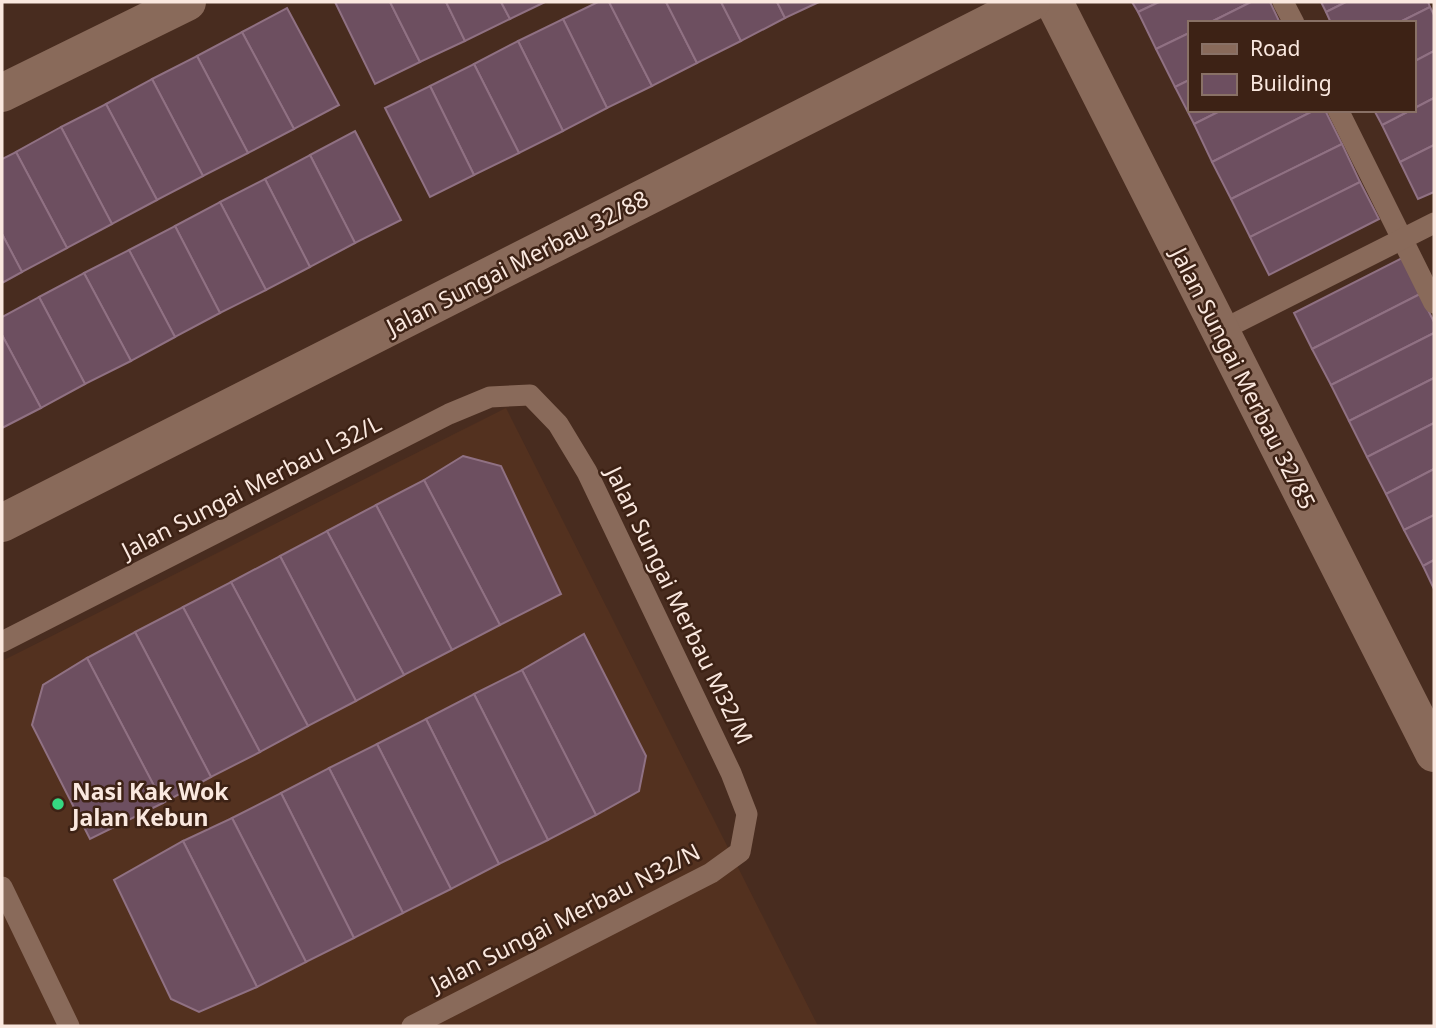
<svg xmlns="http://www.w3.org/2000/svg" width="1436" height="1028" viewBox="0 0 1436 1028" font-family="'Noto Sans',sans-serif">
<rect width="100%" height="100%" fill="#482c1f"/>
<path fill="#53311f" d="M506,408L818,1026H2V661Z"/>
<g fill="#6d4f60" stroke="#907183" stroke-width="2">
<path d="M335,2H390L420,62L375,84Z"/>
<path d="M390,2H446L465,41L420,62Z"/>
<path d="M446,2H501L510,19L465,41Z"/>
<path d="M501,2H545L510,19Z"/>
<path d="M598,2H609L652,86L607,108L563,19Z"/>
<path d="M609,2H666L697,63L652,86Z"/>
<path d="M666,2H721L741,41L697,63Z"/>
<path d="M721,2H777L785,18L741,41Z"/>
<path d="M777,2H819L785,18Z"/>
<path d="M1132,2H1159L1138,12Z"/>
<path d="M1159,2H1251L1209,23H1189V33L1156,49L1138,12Z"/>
<path d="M1251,2H1270L1280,23H1209Z"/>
<path d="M1321,2H1346L1326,12Z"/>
<path d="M1346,2H1428L1430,7L1398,23H1331L1326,12Z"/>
<path d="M1430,7L1434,15V51L1413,62V23H1398Z"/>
<path d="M287,8L339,105L294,129L242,32Z"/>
<path d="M563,19L607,108L563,131L518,41Z"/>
<path d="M242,32L294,129L248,153L197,56Z"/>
<path d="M1189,33V80L1175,87L1156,49Z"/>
<path d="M518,41L563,131L519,153L474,64Z"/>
<path d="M1434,51V98L1413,109V62Z"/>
<path d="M197,56L248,153L203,176L152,79Z"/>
<path d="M474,64L519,153L474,175L430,86Z"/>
<path d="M152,79L203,176L157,200L106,104Z"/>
<path d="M1189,80V110H1222L1194,124L1175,87Z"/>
<path d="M430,86L474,175L430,197L385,108Z"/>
<path d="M1434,98V145L1400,162L1382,125Z"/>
<path d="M106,104L157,200L112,224L61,127Z"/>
<path d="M1222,110H1315L1212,162L1194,124Z"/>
<path d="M1315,110H1325L1342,144L1231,199L1212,162Z"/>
<path d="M1374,110H1411L1382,125Z"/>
<path d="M61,127L112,224L67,248L16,152Z"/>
<path d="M355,131L401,220L355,243L310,155Z"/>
<path d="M1342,144L1360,182L1250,237L1231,199Z"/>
<path d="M1434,145V192L1418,199L1400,162Z"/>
<path d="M16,152L67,248L22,272L2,234V159Z"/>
<path d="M310,155L355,243L310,267L265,179Z"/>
<path d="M265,179L310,267L266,290L220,202Z"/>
<path d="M1360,182L1379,219L1269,275L1250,237Z"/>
<path d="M220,202L266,290L220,313L175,226Z"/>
<path d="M175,226L220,313L175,337L129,250Z"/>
<path d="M2,234L22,272L2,283Z"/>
<path d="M129,250L175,337L131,361L84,273Z"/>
<path d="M1402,258L1420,294L1312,349L1294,313Z"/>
<path d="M84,273L131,361L85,384L39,297Z"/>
<path d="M1420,294L1434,322V333L1331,385L1312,349Z"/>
<path d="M39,297L85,384L41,408L2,335V317Z"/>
<path d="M1434,333V378L1349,421L1331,385Z"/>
<path d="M2,335L41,408L2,428Z"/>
<path d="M1434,378V423L1367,457L1349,421Z"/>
<path d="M1434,423V469L1386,494L1367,457Z"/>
<path d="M463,456L501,466L561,594L500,625L424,480Z"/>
<path d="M1434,469V515L1404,530L1386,494Z"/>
<path d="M424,480L500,625L452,650L376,505Z"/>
<path d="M376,505L452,650L404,675L327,531Z"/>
<path d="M1434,515V560L1423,566L1404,530Z"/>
<path d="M327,531L404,675L356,701L280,556Z"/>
<path d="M280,556L356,701L308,726L231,582Z"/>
<path d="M1434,560V589L1423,566Z"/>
<path d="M231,582L308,726L260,752L183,607Z"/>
<path d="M183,607L260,752L211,777L135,632Z"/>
<path d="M135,632L211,777L163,803L87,658Z"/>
<path d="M584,634L646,756L639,791L596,815L522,670Z"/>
<path d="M87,658L163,803L90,839L32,725L43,685Z"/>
<path d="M522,670L596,815L548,840L474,694Z"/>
<path d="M474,694L548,840L499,864L426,719Z"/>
<path d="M426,719L499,864L451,889L377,744Z"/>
<path d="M377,744L451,889L403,913L329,768Z"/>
<path d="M329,768L403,913L354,938L281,793Z"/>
<path d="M281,793L354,938L306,962L232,818Z"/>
<path d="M232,818L306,962L257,987L183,841Z"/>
<path d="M183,841L257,987L199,1012L171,999L114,880Z"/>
</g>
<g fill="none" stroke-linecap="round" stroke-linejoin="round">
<g stroke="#896a5a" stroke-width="21">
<path d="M1283,2L1294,23"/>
<path d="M1338,110L1434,303"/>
<path d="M1220,331L1434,223"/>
<path d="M2,642L449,414L490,397L530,395L558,424L587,472L731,773L747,814L740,852L711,873L412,1026"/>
<path d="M2,887L69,1026"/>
</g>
<g stroke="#896a5a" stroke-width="38">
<path d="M1054,2L1434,753"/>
<path d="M2,93L187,2"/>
<path d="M2,523L1031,2"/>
</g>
</g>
<circle fill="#35d881" stroke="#3d2215" stroke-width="2.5" cx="58" cy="804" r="7"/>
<g text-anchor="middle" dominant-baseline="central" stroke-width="5" stroke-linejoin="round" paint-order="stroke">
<g font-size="23" fill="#fae8df" stroke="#3d2215">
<text transform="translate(517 262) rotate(-27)">Jalan Sungai Merbau 32/88</text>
<text transform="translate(1244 378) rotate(63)">Jalan Sungai Merbau 32/85</text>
<text transform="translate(251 486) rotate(-27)">Jalan Sungai Merbau L32/L</text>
<text transform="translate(680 605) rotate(64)">Jalan Sungai Merbau M32/M</text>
<text transform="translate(565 917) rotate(-27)">Jalan Sungai Merbau N32/N</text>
</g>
<g font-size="23" font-weight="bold" fill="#fae8df" stroke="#3d2215" text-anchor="start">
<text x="72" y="791">Nasi Kak Wok<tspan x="72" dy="26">Jalan Kebun</tspan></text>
</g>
</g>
<rect width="1436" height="1028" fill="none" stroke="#fae8df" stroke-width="7"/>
<rect x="1188" y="21" width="228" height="91" fill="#3d2215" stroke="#897166" stroke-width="2"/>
<rect x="1202" y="44" width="35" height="10" fill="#896a5a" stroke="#897166" stroke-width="2"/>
<text x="1250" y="56" font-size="21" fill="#fae8df">Road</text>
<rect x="1202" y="74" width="35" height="21" fill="#6d4f60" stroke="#897166" stroke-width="2"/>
<text x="1250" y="91" font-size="21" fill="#fae8df">Building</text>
</svg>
